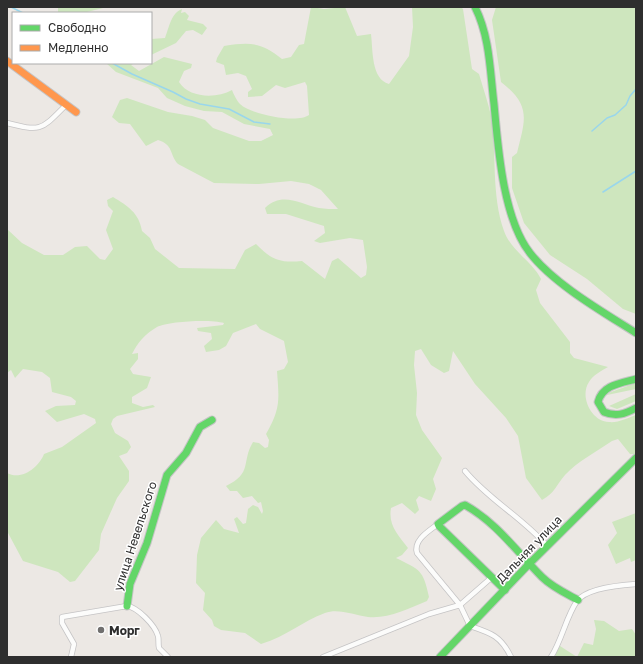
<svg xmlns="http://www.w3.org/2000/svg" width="643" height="664" viewBox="0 0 643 664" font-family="'Golos Text',sans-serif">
<rect width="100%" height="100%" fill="#ece8e4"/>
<g fill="#cee6be">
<path d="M58,7H107L83,13H58Z"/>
<path d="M311,7L324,9L345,7L357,36L371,34C373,50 371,79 389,84L409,56L413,27L412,7H461L463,9L472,69L479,74C483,88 488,102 491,116C497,154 491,194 504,231C511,251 532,261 541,279L536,290L540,303L570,342V353L574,358L608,367C601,371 593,375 589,382C579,397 592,422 609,422C618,423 628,418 636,415V454H630L618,439L612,441C596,452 578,461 565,475C556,485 555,493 542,500L526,478L518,436L506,418L475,384L453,351L449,371L444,373L431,365L421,349L415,351L414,365L417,393L416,415L422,430L442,458L433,479L436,489L431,501L419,496L416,500L419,510L415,514L402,503L391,508C388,525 398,535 408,548L402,555L396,558C420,570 423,569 429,597L427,601C408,609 388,619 368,617C354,615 338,608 325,613C303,621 287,636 261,644L245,633L221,630L214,626L212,620L203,610L205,593L196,583L197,555L201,538L216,520L224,529L239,533L234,519L237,517L243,524L246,523L248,509L253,505L258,507L262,514L263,511L261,502L258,503L252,496L243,498L237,491H230L226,486C253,473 241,462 253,442L259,443L265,448L268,447L269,440L266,434C281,408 279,400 277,371L284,369L288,362L284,341L260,329L256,324L233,333L226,346L219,350L206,352L204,346L212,339L211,333L198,331L197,328L223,325L224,323C211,319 169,321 157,327C145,334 138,342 132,354L138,353V359L130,369L133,374L151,377L147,388L132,397V403L143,407L153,405L155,407L117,416L113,419L111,424L115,433L128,441L131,447L127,453L119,456L129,471V481L117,498L101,534L99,550L75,581L70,582L58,572L23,561L7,531V473C22,481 39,467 44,454L62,447L96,423L95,419L84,414L57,422L45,411L56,406L75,405L76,401L71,397L52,392L50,378L42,372L23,369L15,378L11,370L7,373V229L22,243L44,255H63L75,247L87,246L100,259L105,260L113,249L106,230L113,211L108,206L107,200L113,197C128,206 139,213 142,231L150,238L155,249L179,268L235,269L245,250L256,244C272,260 279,263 302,261L325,279L332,261L338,258L361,278L366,275L367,267L363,240L350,238L320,243L314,241L325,233L324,226L286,214H267L265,208C282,191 300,204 319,208C325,209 332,209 338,209L321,190L309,184L291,181L259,184L214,183L178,164C169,154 174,145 158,140L146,146L130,124L119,123L112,117L120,100L127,98L168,112L192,116L205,120L213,128L249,141H261L273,135L270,129L244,124L222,112L204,111L185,106L167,98L158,88L116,72L106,63H135L131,65L139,71L164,57L192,64L191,68L184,71L179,82C189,98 216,99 232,90C234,95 237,101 240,104C250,114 297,124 309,115L307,86L305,82L285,88L276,85L262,96L248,97V92L252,89L246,76L238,73L226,75L224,65L216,62L217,58L224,46C250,42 261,42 282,59L291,57L299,45L304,44Z"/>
<path d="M496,7H636V314L623,309L587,279L550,255L524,223L512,188V157L517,153C525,120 532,106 501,82L492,20Z"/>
<path d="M182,9L181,13L185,12L189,16L187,20L203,24L207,28L202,35L193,30L186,31L176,43L151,55V39L165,38C169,28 171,13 182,9Z"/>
<path d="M636,383V389L607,395L611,392Z"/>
<path d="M636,394V401L617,409L609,406Z"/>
<path d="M636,513V560L631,562L630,558L616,564L608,545L617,533L612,522Z"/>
<path d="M594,620L604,621L619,631L632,629L636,635V657H577L584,643L593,645L596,629Z"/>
<path d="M560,646L577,657H557L555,655Z"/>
</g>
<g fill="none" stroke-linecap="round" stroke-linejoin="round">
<g stroke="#99d6ec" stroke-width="1.5">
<path d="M11,7L23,13"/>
<path d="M112,63L132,74L173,92L186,99L200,104L229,109L254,122L270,124"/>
<path d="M592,131L607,118L615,115L626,105L630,96L636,89"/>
<path d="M603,192L636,171"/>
</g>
<defs>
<g id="street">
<path d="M7,123C42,132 41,130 66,105"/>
<path d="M465,471C489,500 523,518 547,546"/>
<path d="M438,524C429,531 413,540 417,553L460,605L491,578"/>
<path d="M71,657L74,644L62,623V617L127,606C137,607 155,625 158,636C159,639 158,644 159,648L168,657"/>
<path d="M323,657L429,614L460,605L470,626C491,633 501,636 511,657"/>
<path d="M551,657C562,640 566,617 577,601C587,588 621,585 636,584"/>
</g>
<g id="fast">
<path d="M475,7C490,37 490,71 494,104C498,147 503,219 530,253C554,284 603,312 636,333"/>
<path d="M636,379C621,383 602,385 598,402L604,412C616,417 625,414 636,408"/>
<path d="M505,590L439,526L438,524L462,506L465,505C497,523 516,551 542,577C552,587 565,593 578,600"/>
<path d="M127,606L130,584L147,543L167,475L186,453L200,427L212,420"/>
<path d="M440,657L530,563L636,458"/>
</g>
<path id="slow" d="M7,61L76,112"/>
</defs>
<use href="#street" stroke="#c5c4c5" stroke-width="6"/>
<use href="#fast" stroke="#c5c4c5" stroke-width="9"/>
<use href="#slow" stroke="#c5c4c5" stroke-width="9"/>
<use href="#street" stroke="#fcfcfb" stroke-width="4.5"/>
<use href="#fast" stroke="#63d668" stroke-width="7"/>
<use href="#slow" stroke="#ff974d" stroke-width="7"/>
</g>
<circle fill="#706f6e" stroke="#fff" stroke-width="1.5" cx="101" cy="630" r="4"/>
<g text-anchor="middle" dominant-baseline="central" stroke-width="3" stroke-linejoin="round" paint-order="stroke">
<g font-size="12" fill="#2e2e2e" stroke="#fff">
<text transform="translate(135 536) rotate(-72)">улица Невельского</text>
<text transform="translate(529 549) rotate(-46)">Дальняя улица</text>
</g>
<g font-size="12" font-weight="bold" fill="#2e2e2e" stroke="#fff" text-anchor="start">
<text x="109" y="630">Морг</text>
</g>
</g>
<rect width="643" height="664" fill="none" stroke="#2e2e2e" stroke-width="16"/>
<rect x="12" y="12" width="140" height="52" fill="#ffffff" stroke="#ababab"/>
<rect x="20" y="25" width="20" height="6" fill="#63d668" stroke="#ababab"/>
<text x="48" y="32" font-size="12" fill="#2e2e2e">Свободно</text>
<rect x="20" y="45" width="20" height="6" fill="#ff974d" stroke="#ababab"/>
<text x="48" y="52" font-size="12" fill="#2e2e2e">Медленно</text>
</svg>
